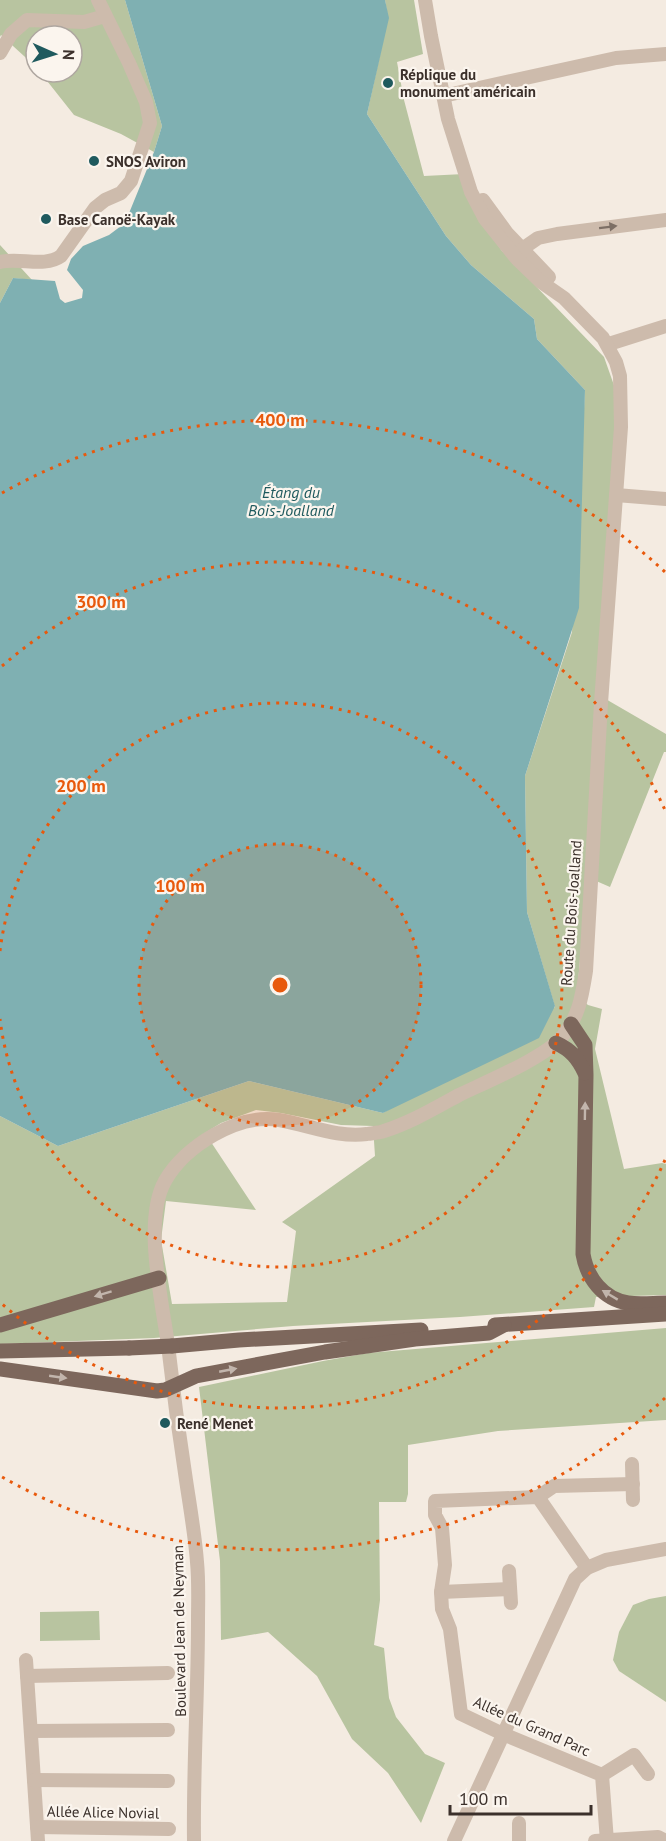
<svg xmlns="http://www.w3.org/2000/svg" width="666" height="1841" viewBox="0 0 666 1841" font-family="'PT Sans',sans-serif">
<rect width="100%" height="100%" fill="#f4ebe1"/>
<g fill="#b8c4a0" fill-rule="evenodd">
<path d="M0,0H125L162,126L154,152L121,134L74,115L40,72H72V36H36V67L1,35L0,37Z"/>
<path d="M385,0H414L423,54L397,62L404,100L424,176L464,174L476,214L502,251L604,357L616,391L617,445L597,694L666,734V752H664L610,887L587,877L577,995L588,1005L602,1009L595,1049L624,1169L662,1163L666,1164V1295L596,1297L594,1307L460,1317L293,1326L154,1338L0,1344V1116L58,1146L249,1081L383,1113L555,1007L527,912L525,776L572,632L585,390L537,339L534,319L471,265L446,236L367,114L388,18ZM256,1110L281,1113L341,1125L373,1126L375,1156L282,1222L296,1231L287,1302L172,1304L161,1240L166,1201L256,1210L205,1133L221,1123Z"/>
<path d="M0,245L32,280L13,278L0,303Z"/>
<path d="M666,1328V1420L498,1431L408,1445V1494L406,1502H379L380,1600L374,1645L384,1648L389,1698L396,1717L425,1754L445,1763L421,1823L388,1773L352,1739L317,1676L268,1632L221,1640L220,1561L199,1387L323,1361L368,1353Z"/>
<path d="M666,1596V1702L619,1671L613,1660L619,1632L633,1605L649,1599Z"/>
<path d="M99,1611L100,1640L40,1641V1612Z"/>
</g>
<path fill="#7fb0b2" d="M125,0H385L389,18L367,114L446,236L471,265L534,319L537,339L585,390L579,608L525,776L527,912L555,1006L539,1038L383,1113L249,1081L58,1146L0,1116V303L13,278L55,281L60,299L65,303L82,298L83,290L67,270L71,259L83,246L109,235L125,223L154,152L162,126Z"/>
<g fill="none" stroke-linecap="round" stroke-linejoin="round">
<g stroke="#cdbbac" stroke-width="14">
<path d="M0,53L11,34L27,20L84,22L105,16"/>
<path d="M443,96L616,58L666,54"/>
<path d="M483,200L507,233L549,277"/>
<path d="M518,257L525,247L538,238L557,234L666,220"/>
<path d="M0,262C20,257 44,268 61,256L95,208L105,200L121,193L131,181L150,123L146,102L129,63L98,0"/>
<path d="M609,347L612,343L666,326"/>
<path d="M616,495L666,499"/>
<path d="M632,1464L633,1500"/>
<path d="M538,1497L554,1486L633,1484"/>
<path d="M587,1568L538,1497L435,1501V1515L442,1528L445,1565L441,1592L442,1609L450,1629L461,1714L503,1734L602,1775L607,1841"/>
<path d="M509,1571L511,1603"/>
<path d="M441,1592L510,1589"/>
<path d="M26,1660L38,1841"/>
<path d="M27,1676L168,1673"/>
<path d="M31,1731L168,1730"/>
<path d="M602,1775L634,1755L648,1774"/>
<path d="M34,1780L168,1781"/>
<path d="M519,1823V1841"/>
<path d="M37,1827L169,1829"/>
<path d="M194,1841C193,1768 198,1695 198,1621C198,1602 199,1582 197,1562C195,1535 190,1507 186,1480C179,1435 173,1390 168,1345C162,1301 143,1220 165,1181C185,1146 238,1113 279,1120C309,1125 337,1138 367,1134C372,1133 379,1133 384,1131C410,1123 435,1108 459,1095C486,1082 544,1058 562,1037C579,1017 582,996 586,971L601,703L621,427L620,376L616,362L603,338L564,298L541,282L517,259L485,219L471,192L448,119L431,36L425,0"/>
<path d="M454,1841L575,1579L587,1568L606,1560L666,1549"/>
<path d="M595,1841L658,1837L666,1841"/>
</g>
<g stroke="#7d675c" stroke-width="15">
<path d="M571,1024L585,1045L586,1075L583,1254C587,1278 603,1299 628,1303C640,1305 654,1303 666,1303"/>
<path d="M556,1043C571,1050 578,1058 585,1073"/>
<path d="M0,1325L159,1278"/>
<path d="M495,1325L666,1314"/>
<path d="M172,1346L239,1340L421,1330"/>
<path d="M0,1351L129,1348"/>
<path d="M0,1369L157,1391L165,1390L196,1376L325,1352L415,1339L489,1333L504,1325"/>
</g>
<path stroke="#7d675c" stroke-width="15" d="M129,1348L172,1346"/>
</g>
<defs><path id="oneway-solid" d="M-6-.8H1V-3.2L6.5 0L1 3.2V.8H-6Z" transform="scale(1.5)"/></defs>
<use fill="#7d6f65" href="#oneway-solid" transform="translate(608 227) rotate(-7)"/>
<g fill="#c2b5ac">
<use href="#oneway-solid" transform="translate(585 1111) rotate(-89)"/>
<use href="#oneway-solid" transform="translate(103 1294) rotate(163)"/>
<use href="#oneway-solid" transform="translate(610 1295) rotate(-149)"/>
<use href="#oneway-solid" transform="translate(228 1370) rotate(-11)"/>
<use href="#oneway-solid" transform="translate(58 1377) rotate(8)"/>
</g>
<circle cx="280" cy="985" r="141" fill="#e8590c" fill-opacity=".12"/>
<g fill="none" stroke="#e8590c" stroke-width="3" stroke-dasharray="3 6">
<circle cx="280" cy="985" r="141"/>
<path d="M0 951A282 282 0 1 1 0 1019"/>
<path d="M665 1160A423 423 0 0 1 2 1304M2 666A423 423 0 0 1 665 810"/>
<path d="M665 1398A565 565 0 0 1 2 1477M2 493A565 565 0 0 1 665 572"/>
</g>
<g fill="#1f5a5e" stroke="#fbf5ee" stroke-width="2">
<circle cx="388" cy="83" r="6"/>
<circle cx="94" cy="161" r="6"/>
<circle cx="46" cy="219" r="6"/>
<circle cx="165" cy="1423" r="6"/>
</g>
<g text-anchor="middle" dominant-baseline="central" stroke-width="4.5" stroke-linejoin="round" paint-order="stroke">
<g font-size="15" font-weight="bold" fill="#3b302b" stroke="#fbf5ee" text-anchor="start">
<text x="400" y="74">Réplique du<tspan x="400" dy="17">monument américain</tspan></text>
<text x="106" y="161">SNOS Aviron</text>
<text x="58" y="219">Base Canoë-Kayak</text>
<text x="177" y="1423">René Menet</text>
</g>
<g font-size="15" fill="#3b302b" stroke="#fbf5ee">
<text transform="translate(571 913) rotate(-86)">Route du Bois-Joalland</text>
<text transform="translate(179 1631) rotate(-91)">Boulevard Jean de Neyman</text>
<text transform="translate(532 1726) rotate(24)">Allée du Grand Parc</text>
<text transform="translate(103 1812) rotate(1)">Allée Alice Novial</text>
</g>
<g font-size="16" font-style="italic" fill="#1f5a5e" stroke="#fbf5ee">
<text x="291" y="492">Étang du<tspan x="291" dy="18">Bois-Joalland</tspan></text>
</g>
</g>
<circle cx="280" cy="985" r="9" fill="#e8590c" stroke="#fbf5ee" stroke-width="3"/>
<g font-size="18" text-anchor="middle" font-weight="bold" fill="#e8590c" stroke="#fbf5ee" stroke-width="4.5" stroke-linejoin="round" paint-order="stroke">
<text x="280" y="426">400 m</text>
<text x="101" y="608">300 m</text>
<text x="81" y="792">200 m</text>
<text x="180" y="892">100 m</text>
</g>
<g transform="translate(54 54) rotate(93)"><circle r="28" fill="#fbf5ee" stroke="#aea6a0" stroke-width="1.5"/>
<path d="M0-4.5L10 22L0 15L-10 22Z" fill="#1f5a5e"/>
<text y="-9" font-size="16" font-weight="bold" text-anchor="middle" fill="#3b302b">N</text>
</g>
<path d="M450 1805v9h141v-9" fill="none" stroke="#3b302b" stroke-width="3"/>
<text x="459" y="1805" font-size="18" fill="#3b302b" stroke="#fbf5ee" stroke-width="4.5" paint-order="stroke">100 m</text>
</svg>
